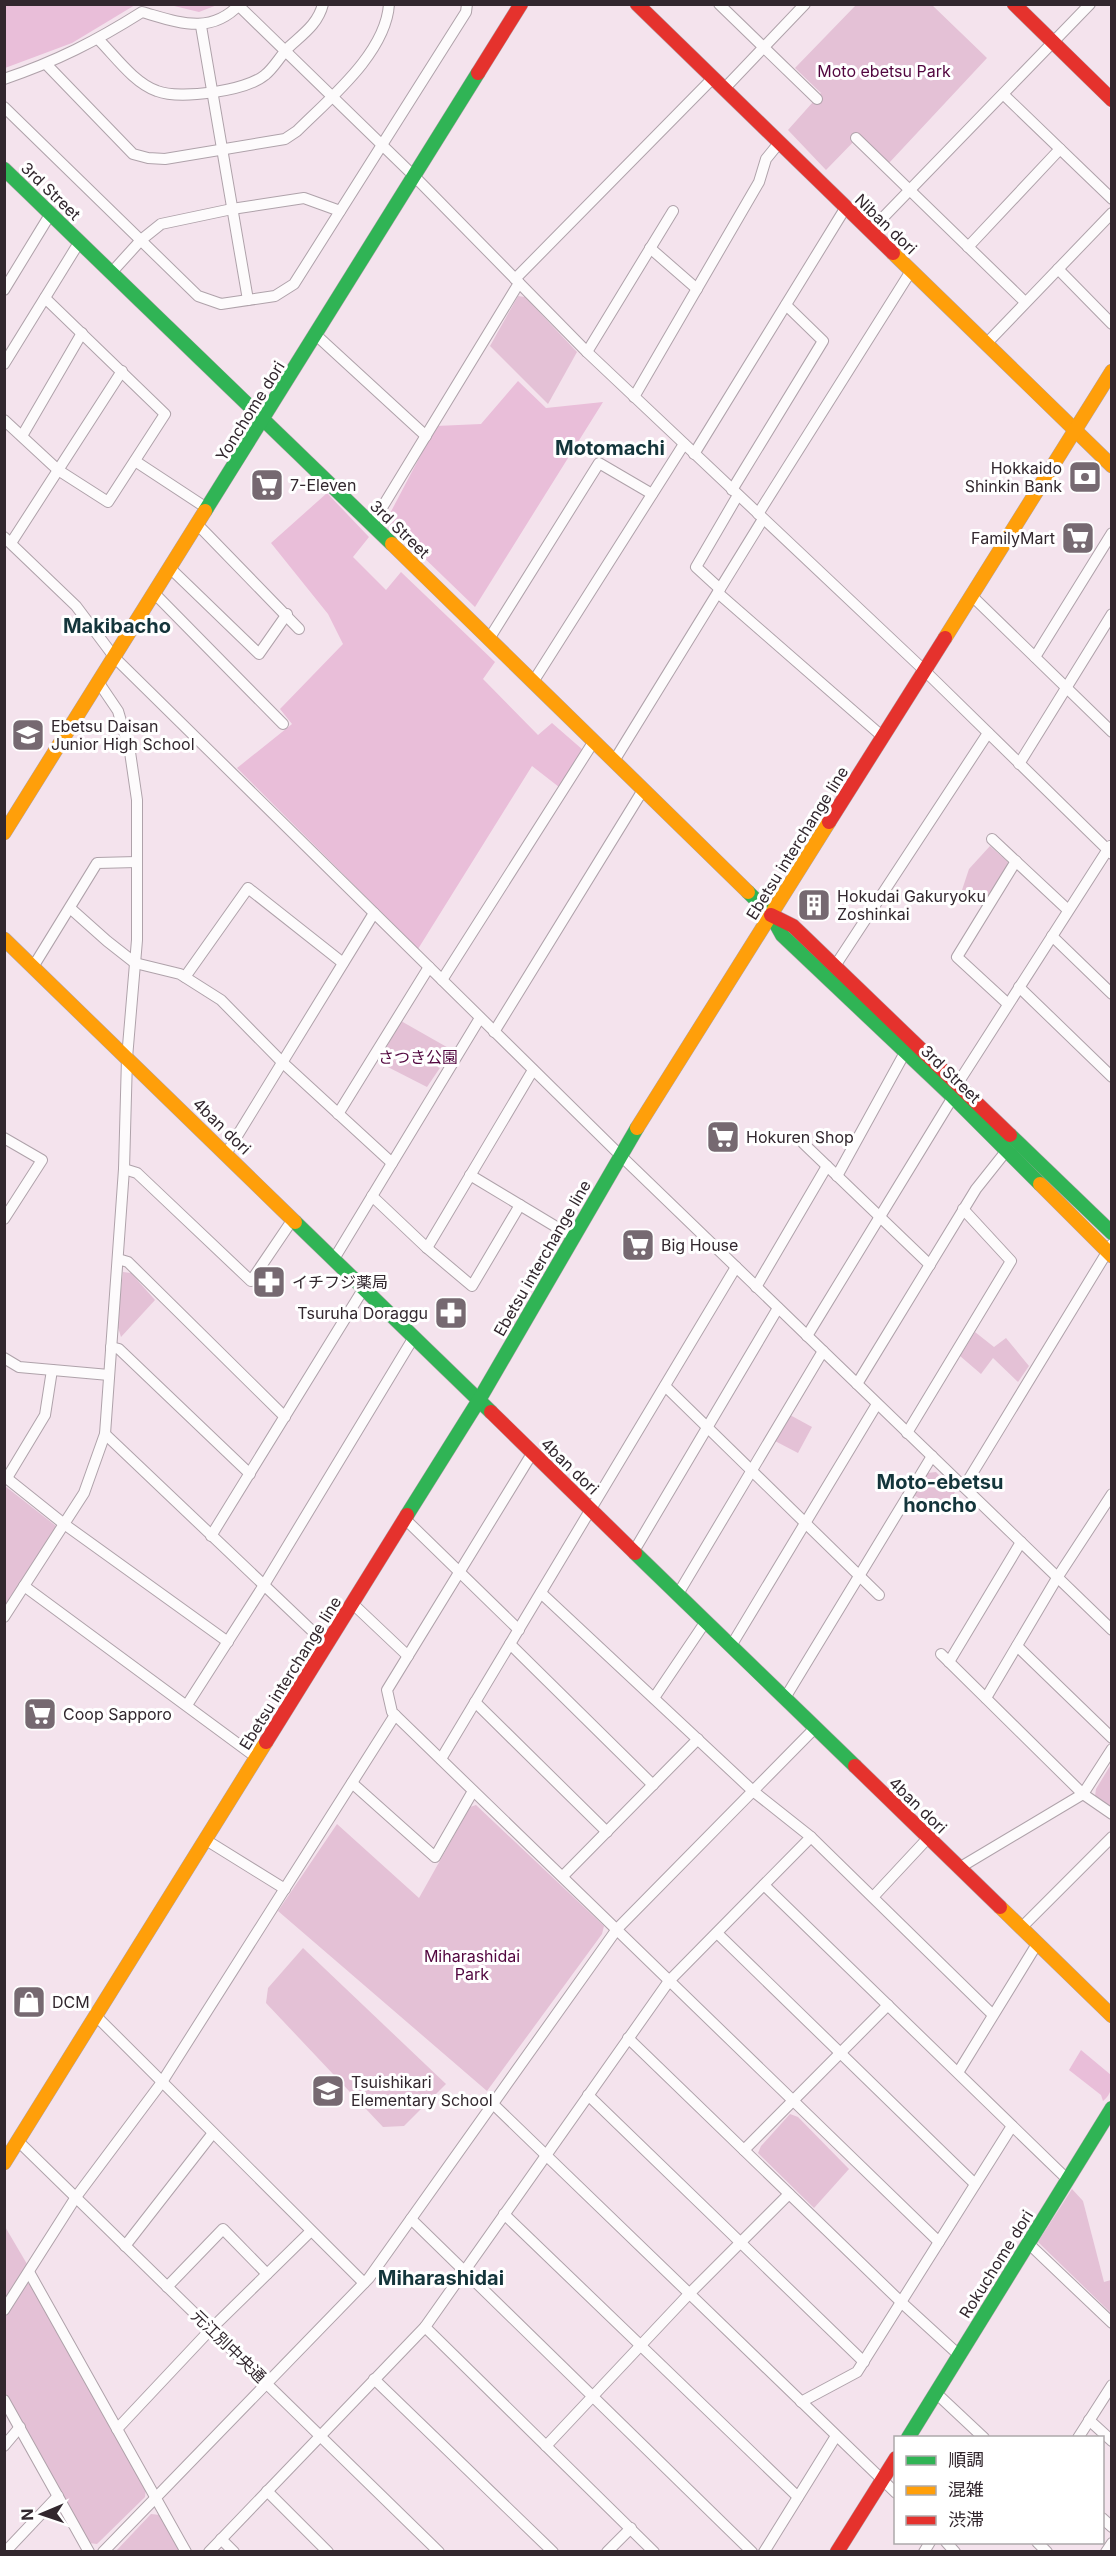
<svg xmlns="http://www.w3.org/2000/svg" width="1116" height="2556" viewBox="0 0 1116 2556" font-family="Inter,'Noto Sans JP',sans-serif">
<rect width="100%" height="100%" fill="#f4e3ed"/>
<g fill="#e4c1d6">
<path d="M856,5H932L987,58L889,163L860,135L826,170L788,130L821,93L795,68Z"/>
<path d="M518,296L525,297L577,352L548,404L490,346Z"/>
<path d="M990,846L1008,862L1007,866L983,904L962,890L969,869Z"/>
<path d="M401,1021L452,1050L427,1087L378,1062Z"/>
<path d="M123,1272L131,1273L155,1300L121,1337L117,1324Z"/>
<path d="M975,1332L994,1347L1006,1338L1029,1366L1018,1382L993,1358L981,1374L960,1356Z"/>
<path d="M790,1415L812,1427L798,1453L775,1441Z"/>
<path d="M936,1472L955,1492L943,1514L914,1495L927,1473Z"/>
<path d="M5,1486L56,1526L5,1607Z"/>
<path d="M1110,1766H1112L1111,1808L1095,1796L1096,1789Z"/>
<path d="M476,1805L604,1926L602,1934L487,2091L278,1911L337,1824L419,1898L470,1807Z"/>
<path d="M303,1948L446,2084L404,2126L383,2127L266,2003L268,1988Z"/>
<path d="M790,2114L798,2117L849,2169L814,2208L758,2153L761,2146Z"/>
<path d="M1072,2189L1083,2201L1104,2282L1111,2280V2313L1038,2242Z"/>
<path d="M4,2225L27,2264L5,2300H4Z"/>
<path d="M30,2283L146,2488L145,2497L97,2544L89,2543L5,2392L4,2319L25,2284Z"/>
<path d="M151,2514L160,2515L180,2552H115Z"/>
</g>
<g fill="#e9bed9">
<path d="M4,5L5,4L135,5L72,43L5,68Z"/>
<path d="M170,5L217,4V5L199,12Z"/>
<path d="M518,381L546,408L603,402L475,607L386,521L436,426L481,424Z"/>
<path d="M327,493L369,537L353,557L386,590L401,572L495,662L483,679L538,735L552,723L583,750L559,787L532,766L418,949L237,768L292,724L280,709L343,644L328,614L271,543Z"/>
<path d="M1081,2050L1111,2075C1112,2086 1112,2094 1103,2101L1101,2095L1069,2070Z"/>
</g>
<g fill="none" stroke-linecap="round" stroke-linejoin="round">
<defs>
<g id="street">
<path d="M719,4L817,99"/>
<path d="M239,6L415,177L587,352L925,671L1112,854"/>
<path d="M201,26L248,300"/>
<path d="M99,40C115,56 134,83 157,91C180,100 246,91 265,75C274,68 280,56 289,47C303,34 318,24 323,4"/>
<path d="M46,64L133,154L148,158L165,159L285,139L297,131C329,99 386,53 389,4"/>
<path d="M4,79C57,61 96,41 142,12C178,22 210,36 240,4"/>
<path d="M724,89L805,4"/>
<path d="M1004,95L1112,199"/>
<path d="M4,107L198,296L221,304L275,296L294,284L466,12L467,4"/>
<path d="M856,138L1025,302"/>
<path d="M870,231L1090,4"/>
<path d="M968,247L1060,149"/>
<path d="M650,248L697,289"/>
<path d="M1058,269L1112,324"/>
<path d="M112,272L141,240L161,224L232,209L304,198L340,211"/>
<path d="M515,279L713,78"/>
<path d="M4,290L51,213"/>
<path d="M316,335L426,436"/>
<path d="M986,344L1112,213"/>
<path d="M587,352L673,211"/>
<path d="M4,364L80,241"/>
<path d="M634,397L759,182L766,159L779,143"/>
<path d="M4,420L58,470L108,502L165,414L45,298"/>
<path d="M22,436L82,333"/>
<path d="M694,454L846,207"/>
<path d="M135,461L208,509"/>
<path d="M732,490L823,341L786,305"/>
<path d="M758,514L911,271"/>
<path d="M372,524L519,283"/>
<path d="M198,525L299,629"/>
<path d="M4,537L76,606L115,658L620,1155L1112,1630"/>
<path d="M11,543L122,371"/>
<path d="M171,569L259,654L287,614"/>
<path d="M720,589L696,567L738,495"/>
<path d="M718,593L883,737"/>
<path d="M155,594L283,724"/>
<path d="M972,596L1112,732"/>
<path d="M489,639L599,463L652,494"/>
<path d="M1035,657L1112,533"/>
<path d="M533,682L684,444"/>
<path d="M614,761L763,519"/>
<path d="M1019,764L1112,614"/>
<path d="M992,839L1068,910"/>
<path d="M70,908L107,941L135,963L180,974L221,1000L282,1062L392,1163"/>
<path d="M1052,936L1112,994"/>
<path d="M835,966L988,733"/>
<path d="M33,967L97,863L137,862"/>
<path d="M185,977L248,888L343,963"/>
<path d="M442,980L594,741"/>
<path d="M1019,987L1112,1077"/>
<path d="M1008,1004L957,957L1016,861"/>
<path d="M494,1032L643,790"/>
<path d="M958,1083L1110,846"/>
<path d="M338,1114L429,967"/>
<path d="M4,1138L42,1160L4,1219"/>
<path d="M803,1143L930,1265"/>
<path d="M226,1154L374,913"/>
<path d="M124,1169L137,1173L251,1281L293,1219"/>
<path d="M470,1175L573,1237"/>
<path d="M837,1176L908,1047"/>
<path d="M372,1196L427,1248L472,1286L520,1205"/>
<path d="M427,1248L533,1070"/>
<path d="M118,1259L128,1262L285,1417"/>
<path d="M334,1259L480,1018"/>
<path d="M756,1287L827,1166"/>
<path d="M807,1336L953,1097"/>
<path d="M111,1347L119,1349L250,1474"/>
<path d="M4,1358L19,1367L109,1375"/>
<path d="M857,1384L976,1189L1011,1145"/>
<path d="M665,1386L879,1595"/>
<path d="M907,1433L1011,1261L963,1209"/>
<path d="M105,1434L327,1645"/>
<path d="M533,1452L387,1690L392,1712L939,2242"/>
<path d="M4,1476L64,1524L228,1642"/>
<path d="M7,1478L45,1415L52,1370"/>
<path d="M964,1487L1112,1244"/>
<path d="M405,1519L519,1630"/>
<path d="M211,1536L364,1288"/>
<path d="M634,1551L778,1308"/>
<path d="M24,1586L257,1758"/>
<path d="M541,1593L753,1791L811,1837L992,2014"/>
<path d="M678,1594L823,1351"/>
<path d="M353,1604L408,1656"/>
<path d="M4,1617L84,1493L105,1434L124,1169L127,1058L137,940V800L130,752L118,711L99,683"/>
<path d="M510,1644L653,1785"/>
<path d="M731,1646L877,1404"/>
<path d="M1017,1646L1112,1738"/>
<path d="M941,1654L1083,1794L1112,1814"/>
<path d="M949,1662L1021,1542"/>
<path d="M654,1698L706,1621"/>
<path d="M785,1698L932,1456"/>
<path d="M986,1698L1057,1578L1112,1494"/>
<path d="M475,1702L607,1832"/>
<path d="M187,1705L264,1585L414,1337"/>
<path d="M441,1759L736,1267"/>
<path d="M352,1783L435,1857L473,1791"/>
<path d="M206,1840L285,1889"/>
<path d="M959,1868L1083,1794L1112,1749"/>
<path d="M563,1876L698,1739"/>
<path d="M764,1885L1067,2179"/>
<path d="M874,1896L928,1838"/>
<path d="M1021,1928L1112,1837"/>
<path d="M717,1933L975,2184"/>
<path d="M96,2016L364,2283"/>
<path d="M628,2038L901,2302L959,2355"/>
<path d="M959,2071L1037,1944"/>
<path d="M588,2095L864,2362"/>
<path d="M493,2104L896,2493"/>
<path d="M18,2141L439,2552"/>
<path d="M744,2150L888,2005"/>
<path d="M504,2214L798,2497"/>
<path d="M411,2219L752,2552"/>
<path d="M1028,2243L1112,2323"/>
<path d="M125,2246L213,2133"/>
<path d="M29,2272L186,2552"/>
<path d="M167,2287L223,2229L267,2274"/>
<path d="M4,2310L76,2197L162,2082L395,1715"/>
<path d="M425,2327L654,2552"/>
<path d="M374,2379L553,2552"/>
<path d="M936,2393L984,2438"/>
<path d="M4,2400L89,2552"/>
<path d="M801,2402L857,2372L1012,2126"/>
<path d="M1089,2420L1112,2441"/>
<path d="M117,2429L211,2329L311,2231"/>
<path d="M1078,2438L1112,2385"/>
<path d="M4,2446L20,2427"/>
<path d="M546,2446L689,2294L789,2194"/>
<path d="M267,2491L328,2552"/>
<path d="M1102,2518L1112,2527"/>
<path d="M221,2539L234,2552"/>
<path d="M946,2542L955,2552"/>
<path d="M1037,2542L1047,2552"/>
<path d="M5,2552L58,2496"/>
<path d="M103,2552L369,2278L617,1929L815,1728"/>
<path d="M209,2552L425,2327L669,1981L811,1837"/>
<path d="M607,2552L631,2528"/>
<path d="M764,2552L836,2436"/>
<path d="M924,2552L930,2542"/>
<path d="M1106,2552L1112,2543"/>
</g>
<g id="fast">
<path d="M4,169L392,544"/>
<path d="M205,511L478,73"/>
<path d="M748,892L771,915L782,935L953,1097L1040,1184"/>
<path d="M1010,1135L1112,1233"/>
<path d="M295,1222L491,1412"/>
<path d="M407,1515L479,1400L637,1128"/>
<path d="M635,1553L855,1766"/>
<path d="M908,2438L1112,2108"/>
</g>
<g id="slow">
<path d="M893,253L1112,466"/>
<path d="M392,544L748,892"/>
<path d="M945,638L1112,371"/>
<path d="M4,833L205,511"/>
<path d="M4,939L295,1222"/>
<path d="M637,1128L829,822"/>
<path d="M1040,1184L1112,1256"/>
<path d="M1000,1907L1112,2016"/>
<path d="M4,2163L266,1742"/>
</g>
<g id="jam">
<path d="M637,4L893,253"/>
<path d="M1014,4L1112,100"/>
<path d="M478,73L521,4"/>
<path d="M829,822L945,638"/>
<path d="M771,915L793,926L1010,1135"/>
<path d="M491,1412L635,1553"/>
<path d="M266,1742L407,1515"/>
<path d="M855,1766L1000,1907"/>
<path d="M837,2552L896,2458"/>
</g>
</defs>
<use href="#street" stroke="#afa2aa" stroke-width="12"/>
<use href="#fast" stroke="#afa2aa" stroke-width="15"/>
<use href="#slow" stroke="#afa2aa" stroke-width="15"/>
<use href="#jam" stroke="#afa2aa" stroke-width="15"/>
<use href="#street" stroke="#fdfbfc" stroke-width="10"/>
<use href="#fast" stroke="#30b455" stroke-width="14"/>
<use href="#slow" stroke="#ff9f0a" stroke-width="14"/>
<use href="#jam" stroke="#e5322d" stroke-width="14"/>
</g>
<defs>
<symbol id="bank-square" viewBox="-11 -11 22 22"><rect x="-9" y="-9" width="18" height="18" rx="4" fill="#766971" stroke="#fff"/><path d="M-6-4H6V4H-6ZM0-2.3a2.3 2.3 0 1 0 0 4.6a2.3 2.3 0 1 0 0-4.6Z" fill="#fff"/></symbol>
<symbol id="supermarket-square" viewBox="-11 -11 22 22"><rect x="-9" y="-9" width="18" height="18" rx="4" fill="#766971" stroke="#fff"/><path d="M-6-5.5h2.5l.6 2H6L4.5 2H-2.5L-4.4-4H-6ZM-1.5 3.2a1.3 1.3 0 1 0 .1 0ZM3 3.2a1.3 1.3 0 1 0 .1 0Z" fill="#fff"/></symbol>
<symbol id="school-square" viewBox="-11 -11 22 22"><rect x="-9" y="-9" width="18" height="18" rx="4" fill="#766971" stroke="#fff"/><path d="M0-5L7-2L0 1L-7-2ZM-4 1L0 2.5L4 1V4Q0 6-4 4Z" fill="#fff"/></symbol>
<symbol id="building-square" viewBox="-11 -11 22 22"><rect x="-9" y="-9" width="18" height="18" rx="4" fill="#766971" stroke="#fff"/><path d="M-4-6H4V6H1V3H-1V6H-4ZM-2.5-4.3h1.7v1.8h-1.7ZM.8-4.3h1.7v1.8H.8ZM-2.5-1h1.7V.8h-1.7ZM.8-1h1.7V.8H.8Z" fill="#fff"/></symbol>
<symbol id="pharmacy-square" viewBox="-11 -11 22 22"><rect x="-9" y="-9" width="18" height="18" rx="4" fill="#766971" stroke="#fff"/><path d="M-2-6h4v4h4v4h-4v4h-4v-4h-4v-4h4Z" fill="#fff"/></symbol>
<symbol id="shop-square" viewBox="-11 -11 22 22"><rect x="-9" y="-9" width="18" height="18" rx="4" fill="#766971" stroke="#fff"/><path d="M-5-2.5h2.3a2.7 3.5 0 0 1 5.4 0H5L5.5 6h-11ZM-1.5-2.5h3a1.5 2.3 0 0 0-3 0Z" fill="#fff"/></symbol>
</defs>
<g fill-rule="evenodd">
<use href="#bank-square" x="1066" y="458" width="38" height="38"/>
<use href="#supermarket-square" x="248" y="466" width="38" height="38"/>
<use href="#supermarket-square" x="1059" y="519" width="38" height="38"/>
<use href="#school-square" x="9" y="716" width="38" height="38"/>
<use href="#building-square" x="795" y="886" width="38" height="38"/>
<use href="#supermarket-square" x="704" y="1118" width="38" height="38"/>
<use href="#supermarket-square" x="619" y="1226" width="38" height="38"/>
<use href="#pharmacy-square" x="250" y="1263" width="38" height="38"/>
<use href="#pharmacy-square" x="432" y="1294" width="38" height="38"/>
<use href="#supermarket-square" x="21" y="1695" width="38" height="38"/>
<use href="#shop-square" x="10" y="1983" width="38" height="38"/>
<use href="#school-square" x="309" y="2072" width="38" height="38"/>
</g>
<g text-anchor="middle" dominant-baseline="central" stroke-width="6" stroke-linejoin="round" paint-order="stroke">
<g font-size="16" fill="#52063f" stroke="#fff">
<text x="884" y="71">Moto ebetsu Park</text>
<text x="418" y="1057">さつき公園</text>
<text x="472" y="1956">Miharashidai<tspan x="472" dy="18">Park</tspan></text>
</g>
<g font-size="16" fill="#32272e" stroke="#fff">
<text transform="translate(51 191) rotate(44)">3rd Street</text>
<text transform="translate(886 224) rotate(44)">Niban dori</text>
<text transform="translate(250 411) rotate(-58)">Yonchome dori</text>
<text transform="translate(400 529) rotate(44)">3rd Street</text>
<text transform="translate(797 843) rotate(-58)">Ebetsu interchange line</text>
<text transform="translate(951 1074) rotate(44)">3rd Street</text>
<text transform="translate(222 1126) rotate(44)">4ban dori</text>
<text transform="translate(542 1258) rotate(-60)">Ebetsu interchange line</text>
<text transform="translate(570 1466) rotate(44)">4ban dori</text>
<text transform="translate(290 1673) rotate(-58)">Ebetsu interchange line</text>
<text transform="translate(918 1805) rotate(44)">4ban dori</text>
<text transform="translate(996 2264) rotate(-58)">Rokuchome dori</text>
<text transform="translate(229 2346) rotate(44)">元江別中央通</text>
</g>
<g font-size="16" fill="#32272e" stroke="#fff" text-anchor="start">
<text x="1062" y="468" text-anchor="end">Hokkaido<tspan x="1062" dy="18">Shinkin Bank</tspan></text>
<text x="290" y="485">7-Eleven</text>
<text x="1055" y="538" text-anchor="end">FamilyMart</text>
<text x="51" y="726">Ebetsu Daisan<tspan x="51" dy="18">Junior High School</tspan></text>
<text x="837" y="896">Hokudai Gakuryoku<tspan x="837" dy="18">Zoshinkai</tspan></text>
<text x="746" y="1137">Hokuren Shop</text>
<text x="661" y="1245">Big House</text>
<text x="292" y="1282">イチフジ薬局</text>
<text x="428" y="1313" text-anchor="end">Tsuruha Doraggu</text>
<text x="63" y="1714">Coop Sapporo</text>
<text x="52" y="2002">DCM</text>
<text x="351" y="2082">Tsuishikari<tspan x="351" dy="18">Elementary School</tspan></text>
</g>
<g font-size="20" font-weight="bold" fill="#14353b" stroke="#fff">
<text x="610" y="448">Motomachi</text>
<text x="117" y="626">Makibacho</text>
<text x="940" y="1482">Moto-ebetsu<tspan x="940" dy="23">honcho</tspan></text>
<text x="441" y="2278">Miharashidai</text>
</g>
</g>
<rect width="1116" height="2556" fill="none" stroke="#32272e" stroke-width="12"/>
<rect x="894" y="2436" width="210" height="108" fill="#ffffff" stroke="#ada9ab" stroke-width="1.5"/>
<rect x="906" y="2456" width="30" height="9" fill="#30b455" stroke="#ada9ab" stroke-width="1.5"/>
<text x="948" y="2466" font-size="18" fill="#32272e">順調</text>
<rect x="906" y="2486" width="30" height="9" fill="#ff9f0a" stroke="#ada9ab" stroke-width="1.5"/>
<text x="948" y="2496" font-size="18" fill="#32272e">混雑</text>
<rect x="906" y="2516" width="30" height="9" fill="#e5322d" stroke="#ada9ab" stroke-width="1.5"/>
<text x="948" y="2526" font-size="18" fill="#32272e">渋滞</text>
<g transform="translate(42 2514) rotate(268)" stroke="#ffffff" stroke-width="4.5" paint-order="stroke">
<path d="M0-4.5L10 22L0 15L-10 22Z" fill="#32272e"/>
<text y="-9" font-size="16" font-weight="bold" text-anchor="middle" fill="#32272e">N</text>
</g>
</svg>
